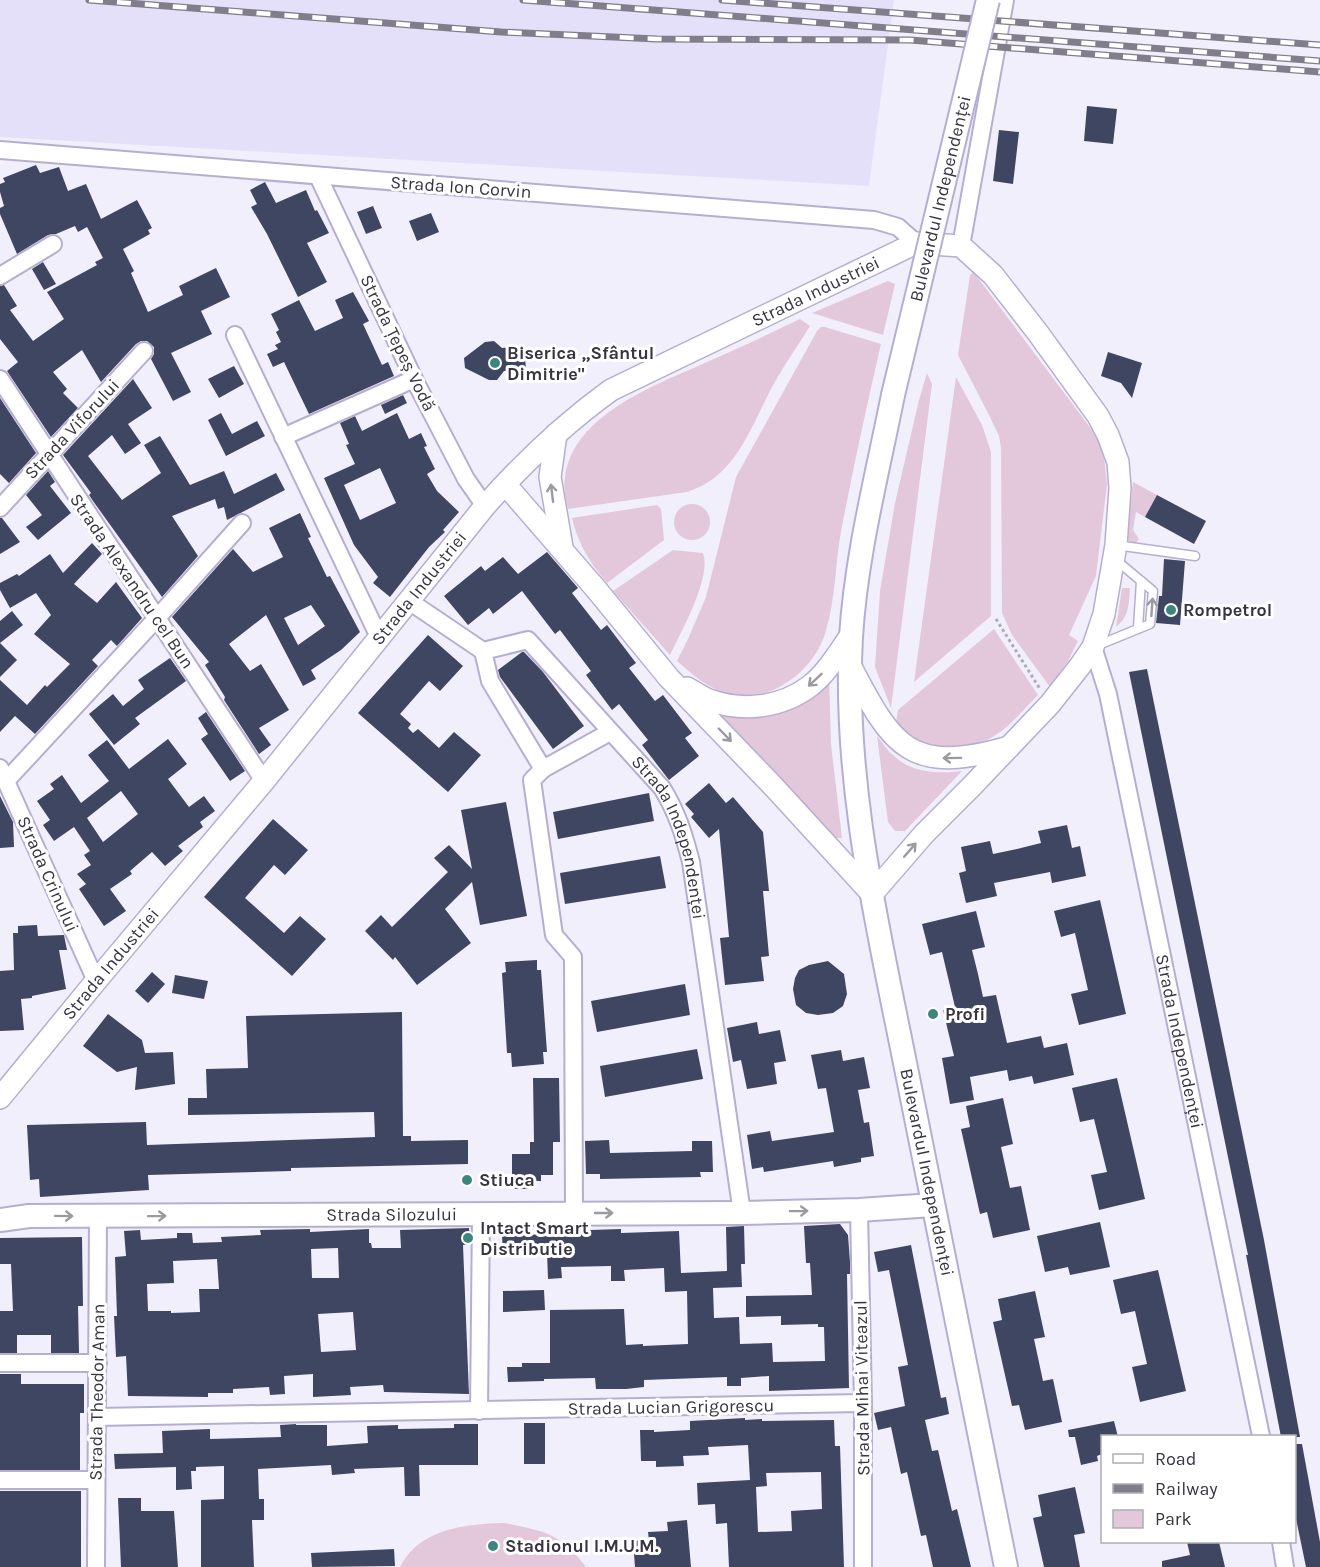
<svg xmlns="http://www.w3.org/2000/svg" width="1320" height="1567" viewBox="0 0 1320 1567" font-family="Karla,sans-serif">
<rect width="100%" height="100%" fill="#f2effd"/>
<path fill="#e5e0f9" d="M0,0H894L869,186L0,137Z"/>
<g fill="#e3c7da">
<path d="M973,273L975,274L1098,438L1104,457L1107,484L1096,576L1069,635L1078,641L1068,661L1050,687L1012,635L1002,613L1001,448L999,436L989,415L958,355L970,275Z"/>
<path d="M888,281L895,284L883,335L812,313Z"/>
<path d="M800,319L810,326C799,344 786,362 776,380C752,422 738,477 687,492L568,509C566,499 563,488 565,477C573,415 655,385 705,363C737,349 769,334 800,319Z"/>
<path d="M821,327H825L881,344C867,404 854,465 842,526C835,561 836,600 825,634C813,671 771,704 730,694C708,689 693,675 677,661L688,639L706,597L736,477L817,331Z"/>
<path d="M927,373L932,384L891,708L875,667L880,591L895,503L919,400Z"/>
<path d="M956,377L982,425L991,452V616L914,682Z"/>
<path d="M1133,482L1157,495L1145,517L1136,512L1133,530L1139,539L1136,543L1130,542L1127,538Z"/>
<circle cx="692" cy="522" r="18"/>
<path d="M657,505L661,509L664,540L607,583C590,563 578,544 572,518Z"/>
<path d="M673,550L703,553C712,577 681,632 670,655L613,591Z"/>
<path d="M1122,588H1130C1129,604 1129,617 1116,627Z"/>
<path d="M994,629L1038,695C1025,708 1012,724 997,734C975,750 930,754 908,737C904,733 900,727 896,722L898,710Z"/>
<path d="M829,675L831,744L842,838H834L708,709L734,713Z"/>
<path d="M877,736C882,742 887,750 893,755C911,773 938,774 962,771L905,831H895L888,822Z"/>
<path d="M505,1523C546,1532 559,1532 586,1567H400C420,1528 466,1524 505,1523Z"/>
</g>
<g fill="#3f4661" fill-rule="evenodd">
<path d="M1087,106L1117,109L1113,144L1084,141Z"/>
<path d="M999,130L1019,132L1013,184L993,181Z"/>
<path d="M36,165L40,173L59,167L68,191L86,184L101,219L137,200L152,228L148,230L150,234L123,249L134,271L131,273L148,312L183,295L179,286L216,268L230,297L201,311L212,334L171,353L191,392L173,401L151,359L154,354V347L147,341H141L136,344L101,382L82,350L53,372L67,389L63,393L78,408L51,437L7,371L18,362L0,339V286L4,285L17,306L10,310L33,341L64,319L47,292L97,265L95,262L103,258L87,227L78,232L75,226L56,234L48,235L17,254L0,214V208L4,206L0,192V184L5,182L3,178Z"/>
<path d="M265,182L276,203L306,190L315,211L317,210L329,233L307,243L327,282L298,297L267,234L251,207L257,204L250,190Z"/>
<path d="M373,206L382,228L366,234L357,212Z"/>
<path d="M431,213L439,232L417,241L409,221Z"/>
<path d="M43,262L56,284L44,290L32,269Z"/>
<path d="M353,292L369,321L363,324L382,365L388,362L394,376L309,414L284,362L273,367L267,354L278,349L275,345L281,342L276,332L279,330L271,314L299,300L315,331L343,318L335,300Z"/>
<path d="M494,341L502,348L524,346L526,369L504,371L497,380H489L465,368L464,358L485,342Z"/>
<path d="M1108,352L1142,363L1132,398L1121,383L1101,376Z"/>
<path d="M234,366L244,384L219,398L208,379Z"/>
<path d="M133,379L152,408L128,424L141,443L125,454L112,435L88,456L122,500L161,473L144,445L160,436L190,485L224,471L234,494L276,473L285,490L227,520L224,507L218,509L215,499L172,516L198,556L162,597L93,501L89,495L91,493L63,455Z"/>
<path d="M403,395L407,403L385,414L381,405Z"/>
<path d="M0,398L36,453L9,483L0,474Z"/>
<path d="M221,413L232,434L257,421L265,436L226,456L208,420Z"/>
<path d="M397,413L409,439L421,433L427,446L424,447L435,469L427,474L437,491L459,512L443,530L445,532L429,547L390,597L373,583L378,577L354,545L324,478L355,464L346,445L349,444L340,423L355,416L362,431ZM380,468L396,503L360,520L344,485Z"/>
<path d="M48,471L55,482L50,486L71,513L38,540L26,527L42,515L26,495Z"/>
<path d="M1157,495L1206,521L1194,544L1145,517Z"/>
<path d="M300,513L311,537L308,538L327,577L330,576L360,632L341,650L311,670L316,679L303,686L266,615L229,644L250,671L261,664L289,710L259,728L271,745L259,754L224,700L225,697L205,665L209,662L172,617L233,549L253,572L283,557L269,528ZM311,605L325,626L298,645L284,618Z"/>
<path d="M0,518H2L20,542L0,554Z"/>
<path d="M92,543L102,554L74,584L97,603L116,582L142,618L117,646L111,640L92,660L98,666L35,734L15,716L0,732V680L27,705L45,685L47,687L70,664L34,634L51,615L36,593L10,608L0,590V583L17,574L19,576L50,554L63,573Z"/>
<path d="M547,552L578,588L572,593L601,630L607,625L636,663L629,668L655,701L663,695L692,733L685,738L699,756L669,780L642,745L648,740L619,704L612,710L586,675L591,671L560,630L555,634L522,591L493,614L489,608L468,625L444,596L481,566L485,571L503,557L518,574Z"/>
<path d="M1164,559L1185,561L1180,625L1156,623L1159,596H1162Z"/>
<path d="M12,611L23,625L0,643V621Z"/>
<path d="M428,635L463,666L440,691L429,681L400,714L411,724L408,728L413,733L418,729L439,748L454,732L481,755L448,792L358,713Z"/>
<path d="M0,643L17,660L0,677Z"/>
<path d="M522,652H524L543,672L584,726L553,749L500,677L498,670Z"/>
<path d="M170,658L186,681L135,718L140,724L114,745L89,714L113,694L123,706L144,689L138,680Z"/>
<path d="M1147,669L1264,1240L1300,1437H1281L1246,1255H1248L1129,672Z"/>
<path d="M206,712L245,771L230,781L201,739L208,734L198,718Z"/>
<path d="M168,739L187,764L168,779L189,807L204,796L215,811L200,822L203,827L178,846L183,851L165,866L152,852L130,871L132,874L110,889L126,911L104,926L79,889L86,884L77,874L91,865L84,855L90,851L74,827L54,841L43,825L50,820L37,801L54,789L50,784L62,775L81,803L109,781L88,755L107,740L129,769ZM121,791L138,814L103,842L87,818Z"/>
<path d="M709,783L726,803L733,797L763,832L769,891H763L769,956L761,957L764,981L725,985L720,938L729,937L719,829L709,838L691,817L694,814L685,804Z"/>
<path d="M649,793L654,821L558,839L553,812Z"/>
<path d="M0,796L13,822L14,847L0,848Z"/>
<path d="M506,802L527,916L480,925L472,882L445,909L471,943L417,985L395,957L393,960L365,931L381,915L392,927L448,872L434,858L449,845L472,869L461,810Z"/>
<path d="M273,819L308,850L285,875L274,865L245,898L284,933L300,916L326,939L292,976L204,897Z"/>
<path d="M1067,825L1072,848L1080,846L1086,876L1052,883L1050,872L994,883L997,896L966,903L959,873L966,871L961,847L990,841L993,854L1017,849L1041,843L1038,831Z"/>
<path d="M660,856L666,888L565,904L560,873Z"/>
<path d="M1100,900L1126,1014L1079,1025L1071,994L1088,990L1075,933L1061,937L1054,911Z"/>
<path d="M976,911L985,947L972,950L978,974L983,997L996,995L1007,1043L1041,1036L1044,1048L1067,1043L1074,1075L1034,1084L1032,1076L1009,1081L1007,1070L970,1077L974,1100L950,1104L942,1058L954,1056L943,1010L955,1007L942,952L930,955L922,924Z"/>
<path d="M37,925L38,936L64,935L67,950H59L66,989L32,996V998L21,999L24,1030L0,1031V971L14,970L13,933H18V926Z"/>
<path d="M537,960V970H541L547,1052H543L544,1064L512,1067L511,1053H507L502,973L506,972L505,962Z"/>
<path d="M828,961L844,974L847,994L843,1006L833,1013L818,1015L806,1013L796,1005L793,989L795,978L799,970L809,965Z"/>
<path d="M152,972L165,984L148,1003L135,991Z"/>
<path d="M175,975L208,981L204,999L172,993Z"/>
<path d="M685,984L690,1015L597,1032L591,1001Z"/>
<path d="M402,1012L403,1136H411V1141L468,1140V1164L291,1168V1171L148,1175L149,1190L40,1197L39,1179L30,1180L27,1125L146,1122L147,1145L375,1137L374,1112L188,1115V1098H207L206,1069L248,1068L246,1016Z"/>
<path d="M108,1014L142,1040L145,1053L173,1052L175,1084L135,1090L137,1067L117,1072L83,1046Z"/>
<path d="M757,1022L759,1034L780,1030L786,1061L774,1063L777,1084L747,1089L741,1060L733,1062L727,1028Z"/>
<path d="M697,1049L703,1079L605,1097L600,1066Z"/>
<path d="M841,1050L843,1061L864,1057L870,1088L858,1090L864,1123L869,1122L874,1156L861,1158V1162L834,1167L833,1161L764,1172L763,1167L752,1169L747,1135L770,1131L772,1141L834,1132L826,1088L818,1089L811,1055Z"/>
<path d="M533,1078H559L560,1142H553V1175H541V1181H534L533,1189H512V1154H530V1142H534Z"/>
<path d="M1117,1078L1145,1199L1099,1210L1091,1175L1107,1172L1094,1119L1080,1122L1072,1088Z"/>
<path d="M1003,1098L1013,1144L1001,1147L1010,1188L1021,1186L1030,1230L993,1238L987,1212L980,1214L961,1129L970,1127L966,1106Z"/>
<path d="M609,1140L610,1153L692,1151V1141H712L713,1172H700L701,1177L600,1179V1174H586L585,1141Z"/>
<path d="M1100,1222L1110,1267L1070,1275L1068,1267L1045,1272L1037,1236Z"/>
<path d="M840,1224L848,1235L850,1262V1274H847L849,1388L769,1391V1376L741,1378V1386H727V1377L644,1380V1387L626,1389H596L595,1378L544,1379V1381L508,1382L507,1367H522V1363H550V1310L624,1309L626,1345L643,1344V1346L688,1344L687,1291L665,1292L664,1268L624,1270L625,1281H611V1266L561,1267L562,1278L548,1279L547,1252L503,1254L502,1236L546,1234L545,1230L559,1229L560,1231L621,1229V1233L679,1231L681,1273L727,1271L726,1227L744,1226L745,1264H741L742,1287L713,1288L714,1318L739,1317L740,1344L772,1343L773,1362L825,1361L824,1327H818V1324L781,1325V1316L746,1317V1296L812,1295L810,1263H806L804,1226Z"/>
<path d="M469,1228L470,1244L463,1245L469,1394L384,1392L383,1385L350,1387L351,1395L313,1397V1374L284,1376L285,1394L270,1395L269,1387L233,1389V1393H208V1397L128,1396L126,1356L116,1357L114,1316H117L115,1257L126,1256L124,1231L140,1230L141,1240L177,1238V1233H192L193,1243L222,1242L221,1237L261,1235L260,1230L310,1229V1232L369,1229V1243H371L372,1248H401L400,1230ZM338,1248L339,1278H312L311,1249ZM217,1259L219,1289H199L200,1312L171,1313V1311H148L147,1284L174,1283L173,1261ZM353,1312L356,1350L321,1352L318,1314Z"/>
<path d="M82,1237L83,1306H78L79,1353H51V1335H17V1353H0V1311H13L11,1264H0V1238Z"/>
<path d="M911,1245L941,1398L946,1397L949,1414L925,1420L932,1451L938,1450L952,1511L957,1509L971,1567H933L926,1535L921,1536L907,1472L901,1474L891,1427L878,1430L874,1413L905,1406L898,1367L908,1365L889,1270L878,1272L874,1252Z"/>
<path d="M1158,1270L1186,1391L1140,1402L1132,1367L1147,1364L1135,1311L1121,1314L1113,1280Z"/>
<path d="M544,1290L545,1310L503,1312V1291Z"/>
<path d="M1035,1291L1045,1337L1034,1339L1043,1381L1053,1379L1062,1422L1025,1430L1019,1405L1012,1406L993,1322L1002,1320L998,1299Z"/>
<path d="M0,1374H21V1384H84V1413H80V1470H0Z"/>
<path d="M745,1418V1420L762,1419V1421L834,1420L835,1446H840L844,1567H729L727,1523L716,1524L715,1504L698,1505L697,1483L750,1480L748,1445L708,1447L709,1455L683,1456L684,1466L656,1467V1461H641L640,1430H654V1432L690,1430V1421ZM821,1472L822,1509L791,1511L792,1531L758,1532L756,1487L767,1486L766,1473Z"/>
<path d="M1114,1421L1118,1437H1102V1454L1097,1456L1098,1461L1081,1465L1075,1437H1069L1068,1430Z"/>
<rect x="524" y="1423" width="21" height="41"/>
<path d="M296,1424V1425H327V1446L368,1443L367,1426L398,1425V1429L454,1428V1424H478V1465H419L420,1496H405L404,1467L354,1469L355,1473L332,1475L331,1465L258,1469L259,1499H264V1520H252L254,1567H201V1500L224,1499V1466L196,1467V1471H191L192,1489L176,1490V1467L115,1469L114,1454L163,1453L162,1431L210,1429V1439L281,1437L280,1425Z"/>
<path d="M1294,1444H1302L1320,1542V1567H1306L1294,1509Z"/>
<path d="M1075,1487L1085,1533L1074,1535L1080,1567H1044L1033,1518L1042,1516L1038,1495Z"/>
<rect x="0" y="1491" width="81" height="76"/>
<path d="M118,1498H141V1511H174L178,1567H121Z"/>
<path d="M687,1520L691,1567H635L633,1541L649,1540L648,1532L668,1531L667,1522Z"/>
<path d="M1187,1542H1219L1225,1567H1162V1561L1190,1555Z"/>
<path d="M394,1549L395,1566L312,1567L311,1553Z"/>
</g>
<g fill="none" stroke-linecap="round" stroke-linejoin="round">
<defs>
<g id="service">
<path d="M1116,545L1195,556"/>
<path d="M1138,628L1141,581"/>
<path d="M1096,646L1150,624L1153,591L1116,560"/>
</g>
<g id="minor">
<path d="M0,150L874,220L898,227L916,243"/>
<path d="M318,176L414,379L466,479L485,506"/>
<path d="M961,246L1005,0"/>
<path d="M0,276L53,244"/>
<path d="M235,335L379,637"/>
<path d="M0,379L264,781"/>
<path d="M283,437L414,379"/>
<path d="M0,508L144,351"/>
<path id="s1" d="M409,601L483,651L528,640L662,788C677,812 684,835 691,862L742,1213"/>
<path id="s2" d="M1093,647L1108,694L1261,1436"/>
<path d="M483,651L490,681L543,769L532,780L554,935L573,957L574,1213"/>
<path d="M0,768L96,981"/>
<path d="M543,769L610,732"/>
<path d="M6,781L157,618L242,523"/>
<path d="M859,1210L863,1403V1567"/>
<path d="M0,1363H98"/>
<path d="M479,1411L481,1213"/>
<path d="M97,1417L863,1403"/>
<path d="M0,1480H96"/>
<path d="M1281,1542L1285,1567"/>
<path d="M96,1567L98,1217"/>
</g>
<g id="tertiary">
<path d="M556,434L550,477L562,547"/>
<path d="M850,665C893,748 910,775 1009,747"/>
<path d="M687,688C695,692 704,699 712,701C745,712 782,707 810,686C827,673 839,652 851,635"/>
<path id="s3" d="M0,1098L96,981L264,781L485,506C523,463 564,424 611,390L916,243L961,246L993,275L1038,333L1098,416L1108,435L1118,462L1120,488L1116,545L1104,614L1093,647L1080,666L1050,704L972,786L924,834L872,894L773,786L669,678L596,589L505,484"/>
</g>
<g id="secondary">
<path id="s4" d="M893,395C877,475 856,556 851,637C843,781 877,923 905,1063C939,1231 973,1399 1006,1567"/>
<path id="s5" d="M0,1220L29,1216L742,1213L859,1210L933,1205"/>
</g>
</defs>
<use href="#service" stroke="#b6aed0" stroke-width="11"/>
<use href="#minor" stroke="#b6aed0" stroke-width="20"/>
<use href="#tertiary" stroke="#b6aed0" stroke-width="24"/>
<use href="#secondary" stroke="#b6aed0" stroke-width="26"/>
<path stroke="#aeabb9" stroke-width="3" stroke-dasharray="3 3" stroke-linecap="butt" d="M996,619L1040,689"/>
<use href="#service" stroke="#fff" stroke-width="8"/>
<use href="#minor" stroke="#fff" stroke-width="16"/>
<use href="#tertiary" stroke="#fff" stroke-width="21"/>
<use href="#secondary" stroke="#fff" stroke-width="22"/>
<defs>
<g id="rail">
<path d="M89,0L501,32L657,39L910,40L1320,72"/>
<path d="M523,0L1320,61"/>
<path d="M722,0L1320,45"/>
</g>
</defs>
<use href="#rail" stroke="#817d8b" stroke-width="7"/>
<use href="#rail" stroke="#fff" stroke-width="4.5" stroke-dasharray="14" stroke-linecap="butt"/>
<defs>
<g id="secondary-bridge">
<path id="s6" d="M893,395L988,0"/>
</g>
</defs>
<use href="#secondary-bridge" stroke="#b6aed0" stroke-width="26" stroke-linecap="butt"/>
<use href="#secondary-bridge" stroke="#fff" stroke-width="22"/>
</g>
<defs><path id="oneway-shaft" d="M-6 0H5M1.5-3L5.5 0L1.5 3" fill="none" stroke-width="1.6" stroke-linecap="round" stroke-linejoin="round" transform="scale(1.5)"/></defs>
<g stroke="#9c9aa0">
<use href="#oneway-shaft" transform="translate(552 493) rotate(-97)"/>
<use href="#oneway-shaft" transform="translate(1152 607) rotate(-86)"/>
<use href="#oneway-shaft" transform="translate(815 680) rotate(137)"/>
<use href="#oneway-shaft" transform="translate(725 735) rotate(46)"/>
<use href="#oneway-shaft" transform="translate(952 758) rotate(179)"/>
<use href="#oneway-shaft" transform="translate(910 850) rotate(-49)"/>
<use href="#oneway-shaft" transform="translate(799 1211) rotate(-1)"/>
<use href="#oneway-shaft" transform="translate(604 1213)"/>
<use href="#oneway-shaft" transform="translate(64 1216) rotate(1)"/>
<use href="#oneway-shaft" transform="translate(157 1216) rotate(-1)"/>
</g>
<g fill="#3e8580" stroke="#fff" stroke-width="2">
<circle cx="495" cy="363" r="6"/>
<circle cx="1171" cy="610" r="6"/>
<circle cx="933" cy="1014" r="6"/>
<circle cx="467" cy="1180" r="6"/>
<circle cx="468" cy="1238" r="6"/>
<circle cx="493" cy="1546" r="6"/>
</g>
<g text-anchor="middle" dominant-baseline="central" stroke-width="6" stroke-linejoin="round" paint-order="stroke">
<g font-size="18" fill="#383442" stroke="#fff">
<text transform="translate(461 187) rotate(4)">Strada Ion Corvin</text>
<text stroke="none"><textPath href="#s6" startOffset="202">Bulevardul Independenței</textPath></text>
<text stroke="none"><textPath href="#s3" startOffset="1164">Strada Industriei</textPath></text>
<text transform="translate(398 343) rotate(64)">Strada Țepeș Vodă</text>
<text transform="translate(72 429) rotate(-47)">Strada Viforului</text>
<text transform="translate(132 581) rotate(56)">Strada Alexandru cel Bun</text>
<text stroke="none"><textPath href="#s3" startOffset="660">Strada Industriei</textPath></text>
<text stroke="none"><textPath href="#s1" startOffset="384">Strada Independenței</textPath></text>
<text transform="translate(48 874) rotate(66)">Strada Crinului</text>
<text stroke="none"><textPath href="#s3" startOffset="174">Strada Industriei</textPath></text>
<text stroke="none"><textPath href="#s2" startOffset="404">Strada Independenței</textPath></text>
<text stroke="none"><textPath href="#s4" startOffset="788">Bulevardul Independenței</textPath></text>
<text stroke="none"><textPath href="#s5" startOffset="392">Strada Silozului</textPath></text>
<text transform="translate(862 1388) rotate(-91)">Strada Mihai Viteazul</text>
<text transform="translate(97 1392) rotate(-89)">Strada Theodor Aman</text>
<text transform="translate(671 1407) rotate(-1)">Strada Lucian Grigorescu</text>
</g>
<g font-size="18" font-weight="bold" fill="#383442" stroke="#fff" text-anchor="start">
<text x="507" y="353">Biserica „Sfântul<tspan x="507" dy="21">Dimitrie"</tspan></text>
<text x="1183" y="610">Rompetrol</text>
<text x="945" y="1014">Profi</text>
<text x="479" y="1180">Stiuca</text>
<text x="480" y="1228">Intact Smart<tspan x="480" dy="21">Distributie</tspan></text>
<text x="505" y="1546">Stadionul I.M.U.M.</text>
</g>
</g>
<rect x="1101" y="1435" width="195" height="108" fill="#ffffff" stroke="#afaeb3" stroke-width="1.5"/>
<rect x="1113" y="1454" width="30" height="9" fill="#ffffff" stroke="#afaeb3" stroke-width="1.5"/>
<text x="1155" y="1465" font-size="18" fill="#383442">Road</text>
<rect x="1113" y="1484" width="30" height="9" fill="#817d8b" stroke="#afaeb3" stroke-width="1.5"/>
<text x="1155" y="1495" font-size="18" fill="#383442">Railway</text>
<rect x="1113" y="1510" width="30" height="18" fill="#e3c7da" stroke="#afaeb3" stroke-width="1.5"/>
<text x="1155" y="1525" font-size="18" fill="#383442">Park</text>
</svg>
